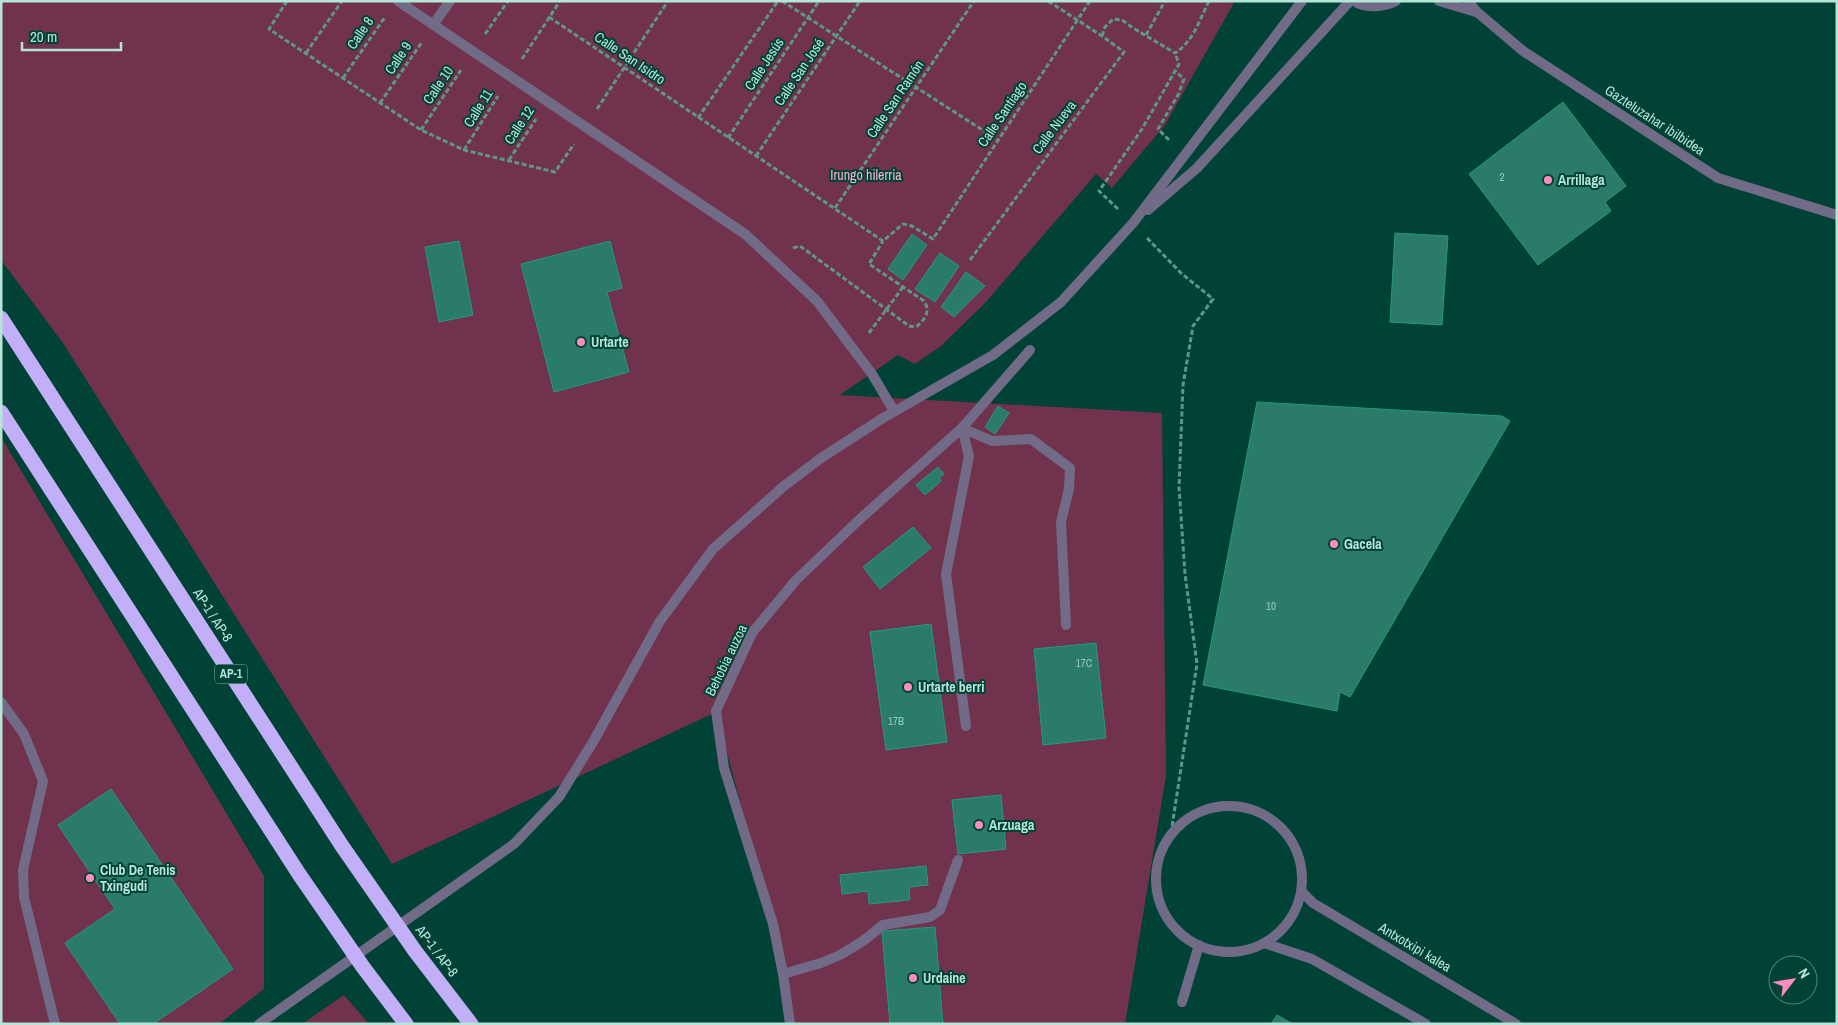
<svg xmlns="http://www.w3.org/2000/svg" width="1838" height="1025" viewBox="0 0 1838 1025" font-family="'Archivo Narrow',sans-serif">
<rect width="100%" height="100%" fill="#004236"/>
<g fill="#70324c">
<path d="M1,1H1235L1165,125L1112,188L1096,174L985,303L941,346L915,364L898,355L840,395L1162,413L1166,776L1125,1024H790L773,924L716,712L392,864L63,343L1,260Z"/>
<path d="M1,437L264,876V989L219,1024H1Z"/>
<path d="M344,995L369,1024H302Z"/>
</g>
<g fill="#2b7b69" stroke="#229a82">
<path d="M1563,102L1626,186L1605,202L1611,211L1538,265L1469,174Z"/>
<path d="M1395,233L1448,236L1442,325L1390,322Z"/>
<path d="M912,234L927,245L903,280L888,269Z"/>
<path d="M459,241L473,315L439,322L425,247Z"/>
<path d="M610,241L622,288L607,292L629,372L554,392L521,264Z"/>
<path d="M940,253L959,266L935,302L915,289Z"/>
<path d="M966,272L985,286L954,317L941,307Z"/>
<path d="M1257,402L1502,416L1510,421L1350,697L1340,692L1337,711L1203,685Z"/>
<path d="M998,406L1009,413L995,434L985,427Z"/>
<path d="M938,467L944,474L939,478L941,481L925,495L916,485Z"/>
<path d="M913,527L931,548L880,589L863,567Z"/>
<path d="M931,624L947,742L886,750L870,632Z"/>
<path d="M1096,643L1106,738L1043,745L1034,649Z"/>
<path d="M111,789L233,969L153,1024H120L65,943L115,909L58,825Z"/>
<path d="M1001,795L1006,849L958,854L952,800Z"/>
<path d="M926,866L928,885L909,887L910,900L869,904L868,891L842,894L840,875Z"/>
<path d="M935,927L943,1024H890L882,931Z"/>
<path d="M1277,1015L1293,1024H1271Z"/>
</g>
<g fill="none" stroke-linecap="round" stroke-linejoin="round">
<g stroke="#5e9689" stroke-width="3" stroke-dasharray="5 2.5" stroke-linecap="butt">
<path d="M287,1L269,29L421,130L464,150L555,172L574,144"/>
<path d="M782,1L998,140"/>
<path d="M549,17L883,241L903,224L912,226L933,239L1090,1"/>
<path d="M485,34L508,1"/>
<path d="M1146,35L1165,1"/>
<path d="M1102,36L1105,27L1113,19L1122,20L1133,28L1175,53C1193,42 1200,19 1209,1"/>
<path d="M306,53L342,1"/>
<path d="M522,59L560,1"/>
<path d="M343,78L385,17"/>
<path d="M380,103L422,42"/>
<path d="M597,109L668,1"/>
<path d="M698,118L778,1"/>
<path d="M421,130L461,70"/>
<path d="M728,138L819,1"/>
<path d="M1169,140L1158,129L1178,95L1184,79L1175,71"/>
<path d="M464,150L498,96"/>
<path d="M756,156L860,1"/>
<path d="M509,160L536,119"/>
<path d="M835,208L974,1"/>
<path d="M1118,209L1099,191L1142,129L1179,64L1175,53"/>
<path d="M1147,238L1181,273L1213,299L1193,326L1183,385L1179,487L1185,574L1197,664L1171,833"/>
<path d="M793,248L800,246L909,326L916,327C925,320 931,311 924,301L869,264L883,241"/>
<path d="M970,260L1124,52L1102,36L1048,1"/>
<path d="M869,333L903,287"/>
</g>
<g stroke="#726b88" stroke-width="10">
<path d="M398,1L745,234L817,301L872,374L894,411"/>
<path d="M433,25L450,1"/>
<path d="M962,428L969,456L946,574L966,726"/>
<path d="M962,428L992,441L1031,439L1070,468L1069,489L1061,522L1066,625"/>
<path d="M1,702L24,734L43,781L23,870L24,897L55,1024"/>
<path d="M783,974L821,963L840,955L863,941L883,925L930,917L940,910L958,860"/>
<path d="M1182,1002L1199,945"/>
</g>
<g stroke="#726b88" stroke-width="10">
<circle cx="1229" cy="879" r="73"/>
<path d="M1302,892L1313,903L1516,1024"/>
<path d="M1264,943L1312,959L1426,1024"/>
<path d="M790,1024L783,974L773,924L724,768L716,711L752,633L796,580L860,519L962,428L1030,350"/>
</g>
<g stroke="#726b88" stroke-width="10">
<path d="M1354,1C1365,9 1384,7 1396,1"/>
<path d="M1439,1L1476,12"/>
<path d="M1468,1L1477,12L1523,51L1718,178L1837,215"/>
<path d="M1148,210L1197,168L1350,1"/>
<path d="M259,1024L514,844L559,797L593,742L660,621L713,549L784,486L821,458L883,418L993,355L1061,302L1133,223L1302,1"/>
</g>
<g stroke="#c2aff7" stroke-width="15">
<path d="M1,318L342,846L415,951L471,1024"/>
<path d="M1,412L299,874L363,967L406,1024"/>
</g>
</g>
<g fill="#ff8ebb" stroke="#004236" stroke-width="2">
<circle cx="1548" cy="180" r="5"/>
<circle cx="581" cy="342" r="5"/>
<circle cx="1334" cy="544" r="5"/>
<circle cx="908" cy="687" r="5"/>
<circle cx="979" cy="825" r="5"/>
<circle cx="90" cy="878" r="5"/>
<circle cx="913" cy="978" r="5"/>
</g>
<g text-anchor="middle" dominant-baseline="central" stroke-width="4" stroke-linejoin="round" paint-order="stroke">
<g font-size="11" fill="#92cabc">
<text x="1502" y="177">2</text>
<text x="1271" y="606">10</text>
<text x="1084" y="663">17C</text>
<text x="896" y="721">17B</text>
</g>
<rect fill="#004236" stroke="#7fb4a7" stroke-width="1" x="215" y="664.5" width="32" height="19" rx="4"/>
<g font-size="12" font-weight="bold" fill="#b5e5d7">
<text x="231" y="674">AP-1</text>
</g>
<g font-size="14" fill="#b5e5d7" stroke="#004236">
<text transform="translate(360 33) rotate(-56)">Calle 8</text>
<text transform="translate(398 58) rotate(-56)">Calle 9</text>
<text transform="translate(630 58) rotate(34)">Calle San Isidro</text>
<text transform="translate(764 64) rotate(-57)">Calle Jesús</text>
<text transform="translate(799 72) rotate(-56)">Calle San José</text>
<text transform="translate(438 85) rotate(-56)">Calle 10</text>
<text transform="translate(895 99) rotate(-56)">Calle San Ramón</text>
<text transform="translate(478 108) rotate(-58)">Calle 11</text>
<text transform="translate(1002 114) rotate(-56)">Calle Santiago</text>
<text transform="translate(1655 120) rotate(33)">Gazteluzahar ibilbidea</text>
<text transform="translate(519 125) rotate(-57)">Calle 12</text>
<text transform="translate(1054 127) rotate(-53)">Calle Nueva</text>
<text transform="translate(213 615) rotate(57)">AP-1 / AP-8</text>
<text transform="translate(726 660) rotate(-64)">Behobia auzoa</text>
<text transform="translate(1415 947) rotate(31)">Antxotxipi kalea</text>
<text transform="translate(437 951) rotate(53)">AP-1 / AP-8</text>
</g>
<g font-size="14" fill="#f4b4cb" stroke="#004236">
<text x="866" y="175">Irungo hilerria</text>
</g>
<g font-size="14" font-weight="bold" fill="#b5e5d7" stroke="#004236" text-anchor="start">
<text x="1558" y="180">Arrillaga</text>
<text x="591" y="342">Urtarte</text>
<text x="1344" y="544">Gacela</text>
<text x="918" y="687">Urtarte berri</text>
<text x="989" y="825">Arzuaga</text>
<text x="100" y="870">Club De Tenis<tspan x="100" dy="16">Txingudi</tspan></text>
<text x="923" y="978">Urdaine</text>
</g>
</g>
<rect width="1838" height="1025" fill="none" stroke="#b5e5d7" stroke-width="5"/>
<g transform="translate(1793 980) rotate(59)"><circle r="24" fill="#004236" stroke="#488376"/>
<path d="M0-4L9 19L0 12L-9 19Z" fill="#ff8ebb"/>
<text y="-8" font-size="14" font-weight="bold" text-anchor="middle" fill="#b5e5d7">N</text>
</g>
<path d="M22 42v8h99v-8" fill="none" stroke="#b5e5d7" stroke-width="2.5"/>
<text x="30" y="42" font-size="15" fill="#b5e5d7" stroke="#004236" stroke-width="4" paint-order="stroke">20 m</text>
</svg>
